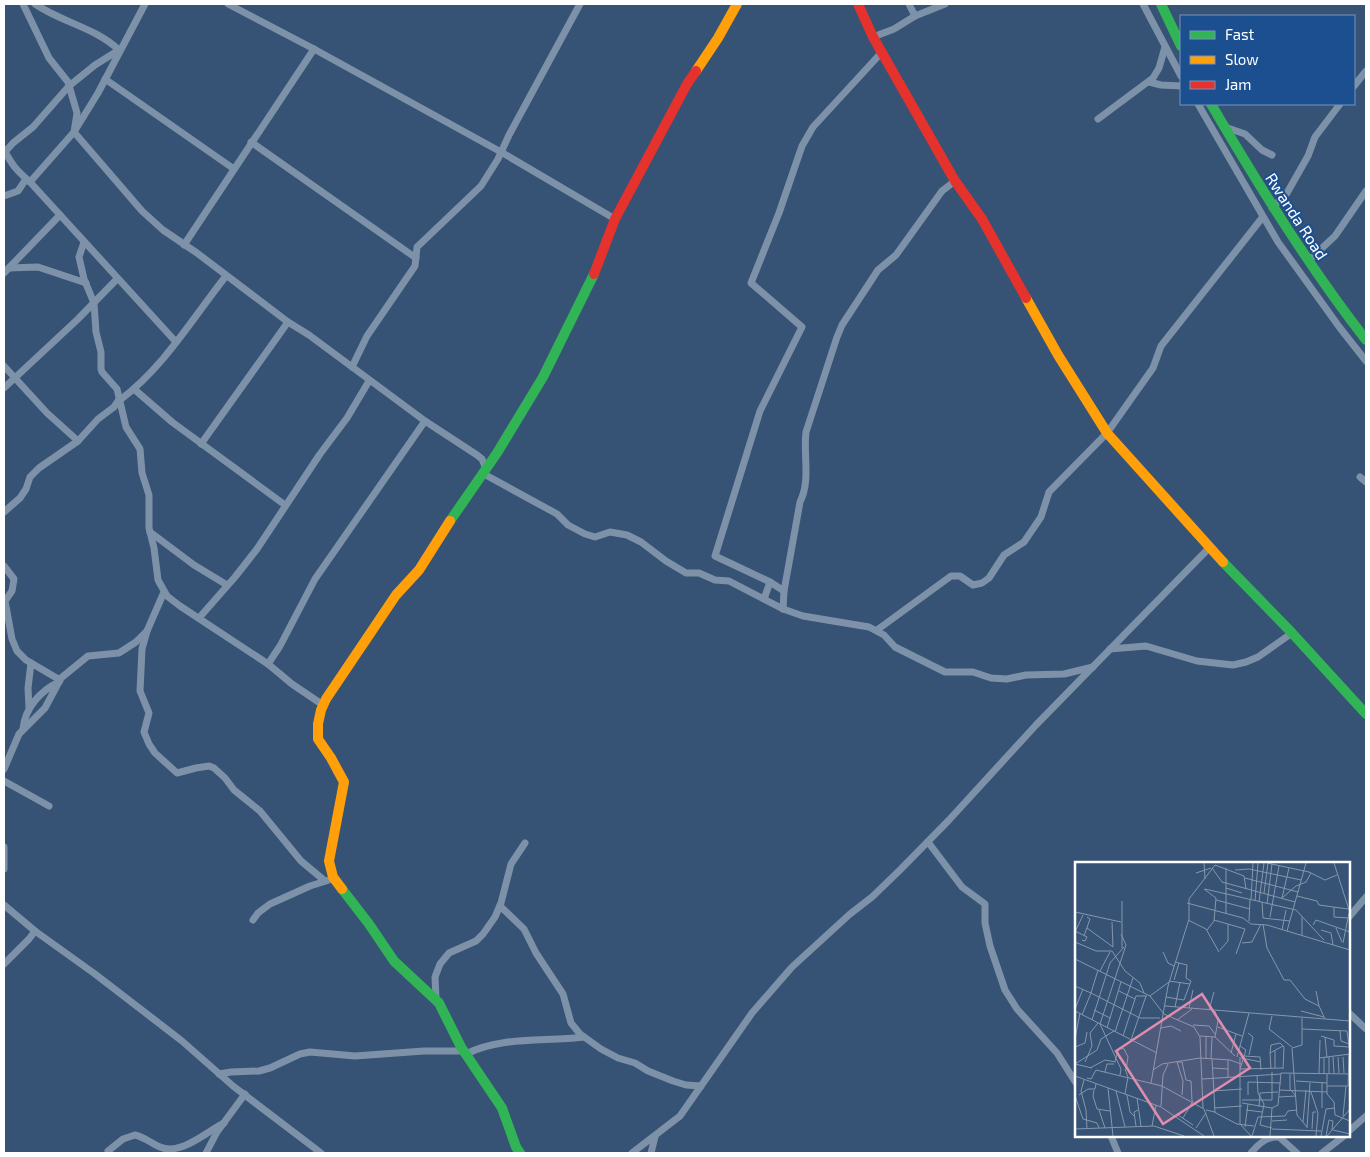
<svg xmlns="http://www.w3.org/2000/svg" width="1370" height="1157" viewBox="0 0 1370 1157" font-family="'Exo 2',sans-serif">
<rect width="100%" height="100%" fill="#365274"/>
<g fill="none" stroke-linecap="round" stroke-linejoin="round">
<g stroke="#7d92a8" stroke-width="7">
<path d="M23,4L49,58L68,82L77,113L74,132L142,211L163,230L197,253L288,322L309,335L425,421L477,455L482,459L486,469"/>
<path d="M228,4L314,49L501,152L615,219"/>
<path d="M909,4L915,16"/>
<path d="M1143,4L1181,76"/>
<path d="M873,37L894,29L915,16L945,4"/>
<path d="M105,79L234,169"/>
<path d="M1149,82L1161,85L1181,86"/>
<path d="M1354,86L1366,71"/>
<path d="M1198,104L1278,242L1340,328L1366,361"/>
<path d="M1098,119L1153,78L1159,68L1165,47"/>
<path d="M1225,127L1245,134L1262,150L1272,155"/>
<path d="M251,142L416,258"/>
<path d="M4,150C13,166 15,169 30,182L176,342"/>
<path d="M4,153L13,143L33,127L69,86L95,65L119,50C94,27 63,23 35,4"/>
<path d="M30,182L74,132L98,93L145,4"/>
<path d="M4,196L18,191L26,179"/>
<path d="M1272,208L1287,193L1308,156L1315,137L1340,104"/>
<path d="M84,242L79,257L84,279L94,303L96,332L101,352V369L102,372L117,389L126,427L140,449L142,473L149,495V528L154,548L158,580L167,596L180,606L268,664L292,684L323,705"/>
<path d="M184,245L314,49"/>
<path d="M1308,261L1335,236L1366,191"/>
<path d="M9,268L38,267L86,283"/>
<path d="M4,273L60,215"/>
<path d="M4,366L47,413L78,441"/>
<path d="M352,367L367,336L415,266L417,247L481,186L498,159L509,135L580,4"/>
<path d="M4,388L78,319L117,279"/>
<path d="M134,389L172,422L285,505"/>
<path d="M120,400C164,367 192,319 226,276"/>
<path d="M201,444L288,322"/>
<path d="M482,473L557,514L568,525L585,534L595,537L610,532L627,535L641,542L666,561L686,573H699L715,580L729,581L783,609L803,616L869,627L884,635L895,647L945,672H973L991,678L1007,679L1026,675L1064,674L1093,667"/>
<path d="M1360,477L1366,482"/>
<path d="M4,512L20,498L26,489L30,477L39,468L78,441L98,419L114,407L120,398"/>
<path d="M150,532L194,565L227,585"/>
<path d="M4,566L14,579L12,591L5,601L12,639L17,651L26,660L60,680"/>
<path d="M770,582L715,556L760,411L802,327L751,283L779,213L802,146L813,127L882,52"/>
<path d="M764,599L770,582L784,591L800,502C811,480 803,455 806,432L837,337L842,325L878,270L896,255L942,191L955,181"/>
<path d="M783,609L784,591"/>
<path d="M199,618L235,577L257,549L320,454L347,418L369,381"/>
<path d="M877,630L951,576H960L973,585L982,583L989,578L1004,555L1024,542L1041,517L1049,492L1107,433L1153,368L1161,346L1262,218"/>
<path d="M147,631L142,649L140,691L149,713L144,732L149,744L155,753L177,773L196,768L209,766L214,768L225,778L234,790L260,811L301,861L325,881"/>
<path d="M1110,649L1146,646L1197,661L1233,665L1246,662L1258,657L1292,633"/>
<path d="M268,664L280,646L315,579L425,421"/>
<path d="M29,708L28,688L31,663"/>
<path d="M23,729C25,708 40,691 59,682"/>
<path d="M4,769L19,734L45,708L61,678L88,656L119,653L136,642L147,631L164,592"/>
<path d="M4,781L49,806"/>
<path d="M928,842L962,887L985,904V923L990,946L1005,990L1017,1009L1057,1053L1076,1083"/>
<path d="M4,847V869"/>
<path d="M4,905L35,931L95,974L182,1041L233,1086L321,1153"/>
<path d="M500,906L524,929L536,953L563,994L571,1023L580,1034L601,1049L618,1058L635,1063L648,1071L673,1081L686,1085L701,1086"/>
<path d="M1349,917L1366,897"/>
<path d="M253,920L258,913L270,904L310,886L329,880"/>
<path d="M4,964L29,939L35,931"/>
<path d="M436,999L435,977L440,964L449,953L476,941L483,934L495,917L501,903L511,864L525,843"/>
<path d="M1349,1013L1366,1029"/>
<path d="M466,1054C502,1036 544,1042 584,1037"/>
<path d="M219,1074L231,1072L259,1071L270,1068L300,1054L310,1052L355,1056L424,1051H464"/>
<path d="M1349,1131L1366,1116"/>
<path d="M1111,1136L1118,1153"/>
<path d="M1278,1136L1297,1153"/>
<path d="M108,1151L123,1139L135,1135C144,1137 151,1143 160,1147C181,1156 206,1132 224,1123"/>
<path d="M206,1153L217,1132L245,1094"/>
<path d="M632,1153L680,1116L752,1013L792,967L850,914L872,897L900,870L949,820L1036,725L1209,548"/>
<path d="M651,1153L655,1137"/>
<path d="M1251,1153C1258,1144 1267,1136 1279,1137"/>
<path d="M1322,1153L1344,1136"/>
</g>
<g stroke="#30b455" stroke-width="10">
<path d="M1161,4L1181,46"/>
<path d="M1211,104C1259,186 1308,265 1366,340"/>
<path d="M450,521L497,453L543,377L594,274"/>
<path d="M1223,562L1292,633L1366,714"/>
<path d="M342,889L369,924L394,961L439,1003L461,1047L502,1108L516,1147L520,1153"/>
</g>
<g stroke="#ff9f0a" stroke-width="10">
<path d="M696,71L718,38L737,4"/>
<path d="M1026,298L1058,355L1107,433L1223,562"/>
<path d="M342,889L333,877L329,861L344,782L331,758L318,739V724L321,710L326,699L396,595L419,570L450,521"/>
</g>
<g stroke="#e5322d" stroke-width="10">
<path d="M858,4L873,37L955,181L982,219L1026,298"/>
<path d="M594,274L615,219L687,84L696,71"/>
</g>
</g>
<g text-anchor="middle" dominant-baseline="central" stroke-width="4" stroke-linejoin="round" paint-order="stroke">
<g font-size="16" fill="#fff" stroke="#1b4f8f">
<text transform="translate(1297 216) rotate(57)">Rwanda Road</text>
</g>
</g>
<g transform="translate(1075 862)">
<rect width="275" height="275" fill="#365274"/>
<path fill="none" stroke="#8697ac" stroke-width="1" d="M129,1L130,17M192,1L234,10L250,18L262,13M259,1L275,51M137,6L147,20L220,40M160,8L174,7L226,18M121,11L136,6M170,16L223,30M151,26L167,31M129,27L141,36L139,59L132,68M130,27L221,48L249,78M189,31L193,1M222,34L242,39L244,43L273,47M207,36L221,24L231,20L236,11M207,36L214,6M141,38L175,47M176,38L178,1M47,39V86M180,39L183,1M184,40L189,1M187,40L188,56L215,59M112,41L168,56L176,62L192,63L275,88M192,42L197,2M259,45V55L274,56M0,50L46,60M151,51V6M195,55L204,4M113,58L131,67L144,90M139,58L170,67L161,92M174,59L175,38M37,60L38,85M188,62L192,86L209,118H215L230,137L244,144L250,157M238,63L241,58L275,70M12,66L38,85M261,66L267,80M207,68L211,48M246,68L256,71L258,83M0,69L12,75L10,79L7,78M212,69L231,1M0,70L8,53M227,73V55M9,74L15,57L12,55M0,80L21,89H37L50,109L65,121L69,131M167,81L177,80L186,62M268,81L274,51M145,88L153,79V62M88,90L93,101L99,104M0,97L75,134L89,152L119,165L125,175L128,246M23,108L16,131L65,156H85M25,109L35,90M99,118L104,101M94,119L115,122M0,124L16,131M44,129L60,137M241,129L244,144M75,134L94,120M91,135L109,138L116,119L111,116L112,103L100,100M90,144L275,159M100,145L105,120M114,146L118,128M0,147L8,127M19,148L35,156M134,148L139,130M0,149L82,191M140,149L143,159L140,175M226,149L249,155M7,153L16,131M197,154L194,167L217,185M227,156V183L217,186L222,253L232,265M17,158L35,101L49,85M102,158L117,147M25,162L51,83L46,72M25,162L46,207L45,213M118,163L134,164L140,172M143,165L167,174M32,166L46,120M86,166L96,164L106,169M227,167L272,169L275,191M265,169L266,179L274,182M40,170L58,116M173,171L178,175L174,193M48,174L61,134H72M125,174L140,175L160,194M246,174L259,178V184L274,185M131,175V197M250,175L252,196M0,177L5,151M56,178L71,134M165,184L171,188L165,207L208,206M0,185L10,181L12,170M200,189V206M156,191L161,172M195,191L196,183L205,181L209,185L208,207M169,194L185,195L186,208M162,195L174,151M165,195V262L176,274M254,195V212M258,195L259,211M263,195L264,211M268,195L269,211M125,196L155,198L166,202M166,196L186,200M244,196L275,192M249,196V212M136,197L137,175M40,199L44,186L49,187L53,195L51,208M10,200L17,184L15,171L23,161M102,200L108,219L107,233M103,200H107L111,218L116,219L117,239M0,202L22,188L26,177L39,169M0,202L17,206M15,206L30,198L41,200M138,206L153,207M196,207L195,191L208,184M78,208L87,202L125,196M30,210L32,202H39M244,211L245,178M215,212V227L221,234M252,212V232L259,240L260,253L275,259M182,213L183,231L189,242L185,263L197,266M0,214L86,245L129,274M153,215V198M12,216L16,217L21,208L87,224L129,247L139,274M127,217L206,212M9,218L6,229L11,248L12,267M221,219L252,221M76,221L93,124L114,57V37L140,3L169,14L171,27M247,221V246M252,224H273L274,192M33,226L38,274M19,228L18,234L22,247L35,249M204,228L252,230M41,229L50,265M138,229L167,227M236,230L243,251L241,274M50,232L53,215L50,207M4,233L13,227H20L21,222M52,233L55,250L59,254M173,233V220L206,221M0,234L8,257L22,261L24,266M204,235L221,234M62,236L66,264M167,238H197V210M167,241L197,246M86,244L88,213L93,202M184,245L185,231L203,230M139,246L167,244M24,248L30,266M131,248L140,250L137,197M171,248L187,250M139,250L162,262L179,264M103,253L118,263M268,254L271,224M108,256L118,239M197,259L212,258M228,260L231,228M61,264L59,250L63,248M77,264L81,243M170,265L173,242M121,266L131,251M232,266L235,221M0,267L79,264L109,274M197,267L246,269M237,267L238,250H241M258,268L275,272M177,274L183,255L210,254L213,249L222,248M195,274L197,246L203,243L206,211L275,212M246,274L251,247L260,246M251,274L254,258L258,259L257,268M252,274L275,247"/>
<path fill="#e08cad" fill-opacity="0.15" stroke="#e08cad" stroke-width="2.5" d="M127,132L175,206L88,262L41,189Z"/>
<rect width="275" height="275" fill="none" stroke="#fff" stroke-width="2.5"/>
</g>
<rect width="1370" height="1157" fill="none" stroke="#ffffff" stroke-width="10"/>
<rect x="1180" y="15" width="175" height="90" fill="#1b4f8f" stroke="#7695bc"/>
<rect x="1190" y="31" width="25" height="8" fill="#30b455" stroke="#7695bc"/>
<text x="1225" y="40" font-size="15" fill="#ffffff">Fast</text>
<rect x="1190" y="56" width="25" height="8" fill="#ff9f0a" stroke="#7695bc"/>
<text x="1225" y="65" font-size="15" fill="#ffffff">Slow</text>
<rect x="1190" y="81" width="25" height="8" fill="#e5322d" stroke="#7695bc"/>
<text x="1225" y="90" font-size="15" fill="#ffffff">Jam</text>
</svg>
